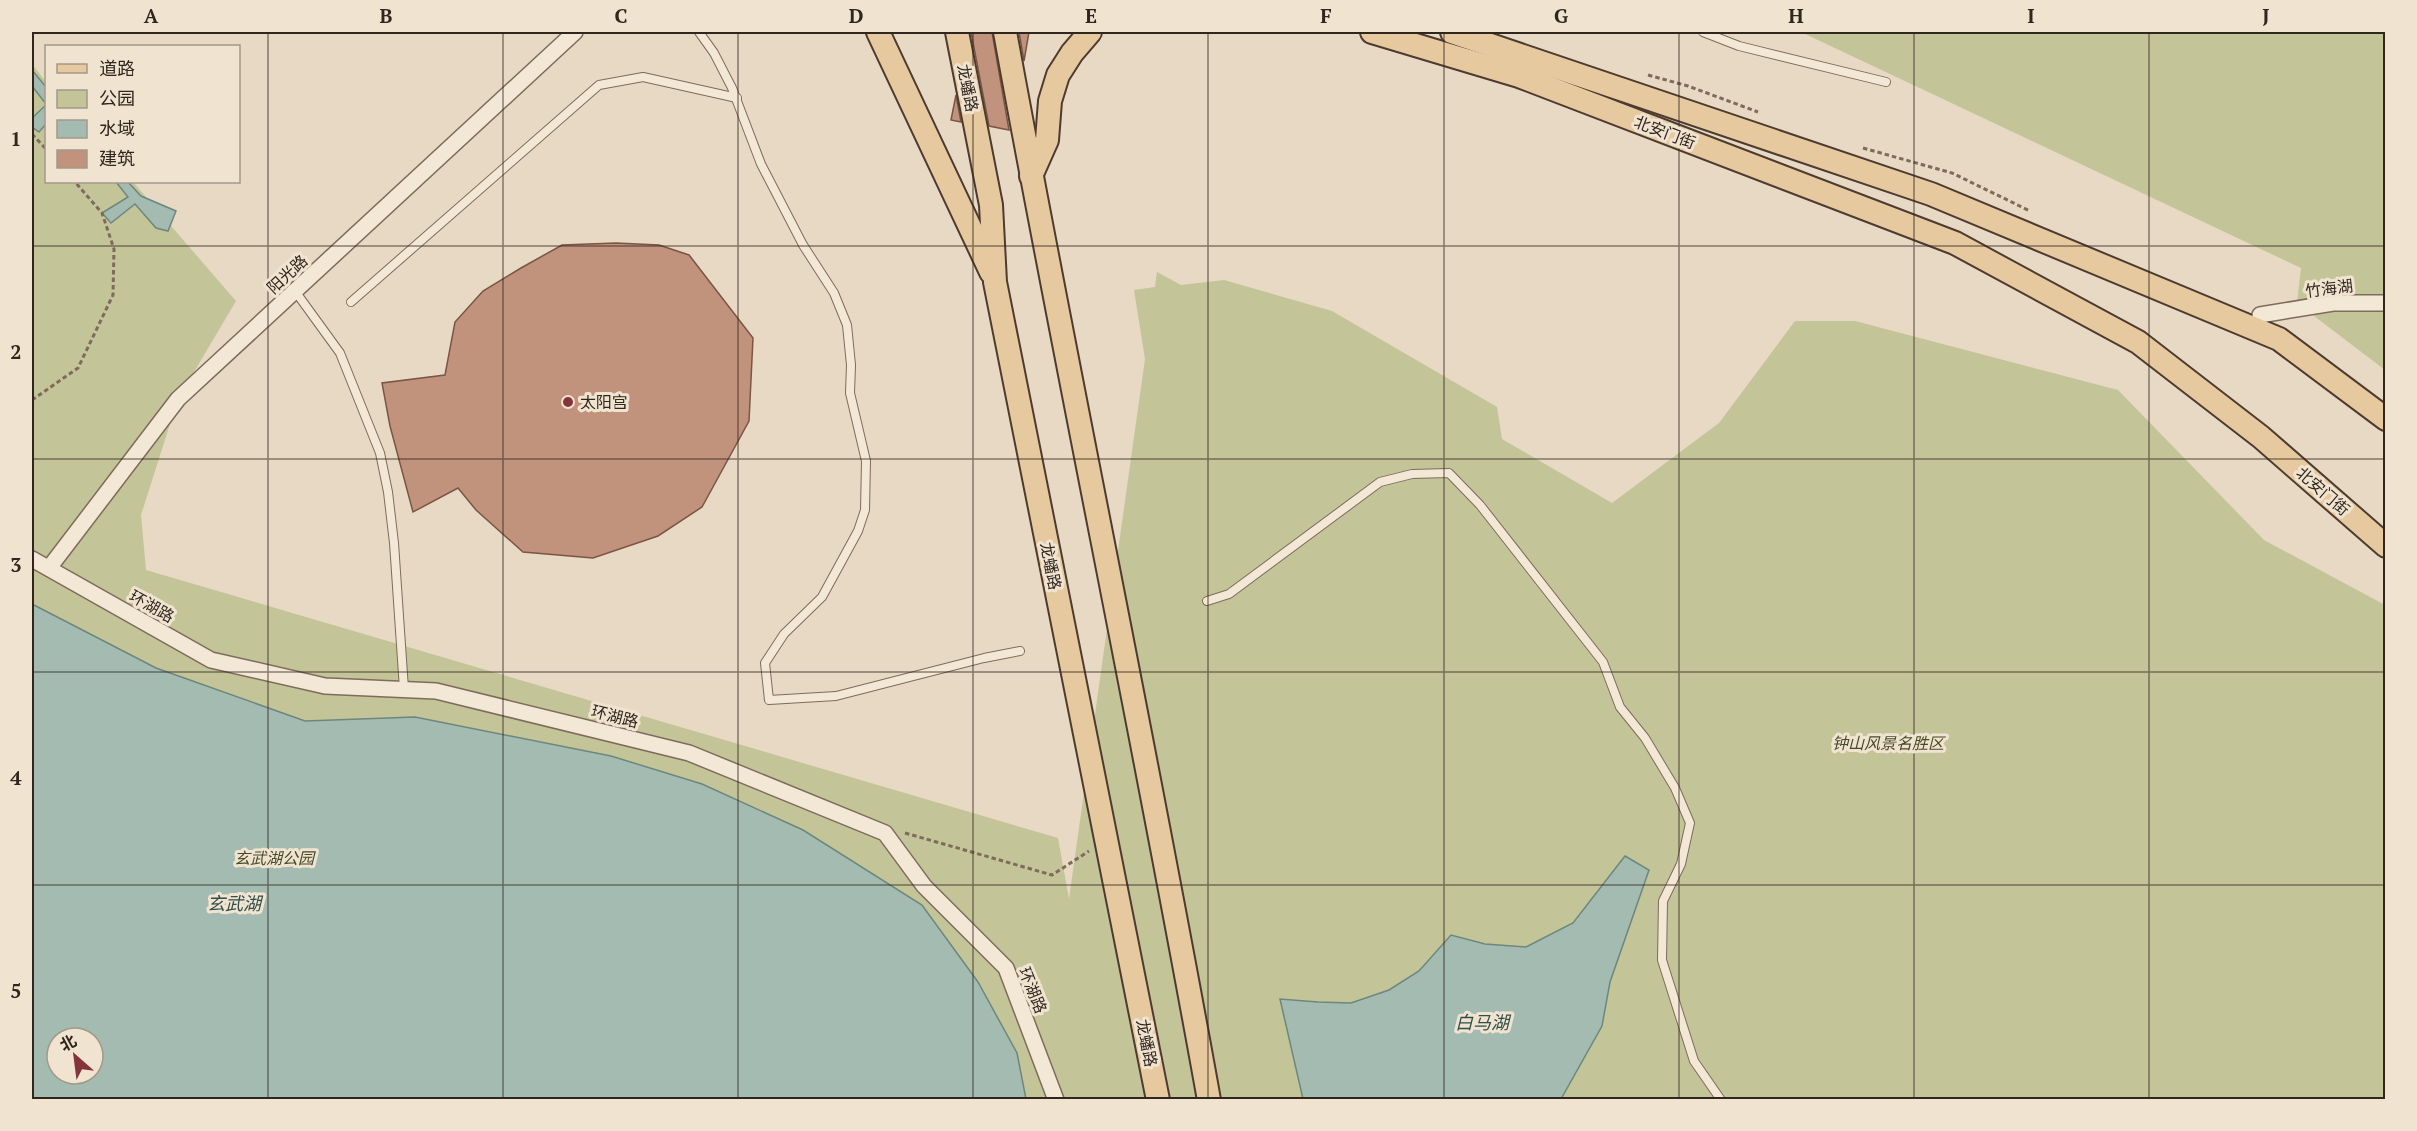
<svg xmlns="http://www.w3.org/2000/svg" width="2417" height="1131" viewBox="0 0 2417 1131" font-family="'PT Serif','Noto Sans SC',serif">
<rect width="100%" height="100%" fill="#e7d9c3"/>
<g fill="#c3c498" fill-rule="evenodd">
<path d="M1801,32H2385V370L2297,303L2301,268Z"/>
<path d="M32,64L46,82V182H133L236,301L178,399L141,515L146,570L1058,838L1069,899L1145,359L1134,290L1155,287L1157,272L1181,285L1224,280L1332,311L1497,407L1502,439L1612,503L1719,423L1795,321H1855L2118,390L2264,540L2385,605V1099H32ZM57,1038H93V1074H57Z"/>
</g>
<g fill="#a4bbb2" stroke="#6d877e" stroke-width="1.5" fill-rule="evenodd">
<path d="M32,70L46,87V104L32,86Z"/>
<path d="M46,105V124L39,132L32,127V118Z"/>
<path d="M116,182H128L141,196L176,211L168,231L156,228L135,204L111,223L102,213L128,197Z"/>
<path d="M32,604L156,668L305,721L415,717L611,756L702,784L803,830L922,905L978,982L1017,1053L1026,1099H32ZM57,1038H93V1074H57Z"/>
<path d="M1625,856L1649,870L1610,982L1602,1026L1561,1099H1303L1280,999L1318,1002L1351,1003L1389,990L1419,971L1451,935L1485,944L1526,947L1573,923Z"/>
</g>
<g fill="#c1937d" stroke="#7b5545" stroke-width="1.5">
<path d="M971,32H992L1009,130L989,126Z"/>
<path d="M1019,32H1029L1024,61Z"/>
<path d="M956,95L961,122L951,120Z"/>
<path d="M616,243L659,245L689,255L753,338L749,421L702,507L658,536L593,558L523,552L476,510L458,488L413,512L390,426L382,383L445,375L455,322L483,291L521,268L562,245Z"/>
</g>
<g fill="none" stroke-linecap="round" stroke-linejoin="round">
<defs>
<g id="lane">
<path d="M699,32L714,53L732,88L761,164L803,245L834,293L847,325L851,365L850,393L866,461L865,510L858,531L822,597L784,634L765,663L769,700L836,696L984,658L1020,651"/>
<path d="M1703,32L1739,46L1886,82"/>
<path d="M295,291L340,353L380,453L388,492L394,543L404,689"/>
<path d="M351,302L599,85L643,77L737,98"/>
<path d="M1207,601L1229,594L1380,482L1412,474L1449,473L1480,505L1603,662L1620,707L1645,738L1675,788L1690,823L1681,864L1663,901L1662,960L1694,1061L1721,1100"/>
</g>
<g id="street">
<path d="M2260,315L2333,303H2386"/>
<path d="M32,559L211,660L325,686L436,691L689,753L885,833L924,886L1006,968L1056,1100"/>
<path d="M49,568L178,399L575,32"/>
</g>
<g id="primary">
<path d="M878,32L991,272"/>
<path d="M957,32L991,205L995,282L1158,1100"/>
<path d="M1005,32C1070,388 1145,743 1209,1100"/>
<path d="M1372,32L1519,76L1955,243L2138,342L2261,437L2386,546"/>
<path d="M1452,32L1931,194L2279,339L2386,419"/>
<path d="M1031,176L1047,140L1050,101L1058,75L1072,53L1090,32"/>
</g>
</defs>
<use href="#lane" stroke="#7f6b5c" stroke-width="10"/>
<use href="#street" stroke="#7f6b5c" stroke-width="18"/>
<use href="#primary" stroke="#4d3b30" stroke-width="26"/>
<g stroke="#7f6b5c" stroke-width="3" stroke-dasharray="4.5 3" stroke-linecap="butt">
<path d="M1648,75L1688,86L1758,112"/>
<path d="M32,134L46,149"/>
<path d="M1863,148L1952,173L2030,211"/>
<path d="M32,400L78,368L113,295L114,249L102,213L75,182"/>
<path d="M905,833L1052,875L1089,851"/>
</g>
<use href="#lane" stroke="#f3e7d5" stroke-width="8"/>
<use href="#street" stroke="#f3e7d5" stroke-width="15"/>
<use href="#primary" stroke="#e6c99f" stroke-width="22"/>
</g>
<path fill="none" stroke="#31261e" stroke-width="1.5" stroke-opacity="0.55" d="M268,32V1100M503,32V1100M738,32V1100M973,32V1100M1208,32V1100M1444,32V1100M1679,32V1100M1914,32V1100M2149,32V1100M32,246H2386M32,459H2386M32,672H2386M32,885H2386"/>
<circle fill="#86343c" stroke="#f0e4d1" stroke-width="2" cx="568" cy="402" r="6"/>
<g text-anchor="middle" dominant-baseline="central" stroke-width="6" stroke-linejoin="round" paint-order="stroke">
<g font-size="16" fill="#31261e" stroke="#f0e4d1">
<text transform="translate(968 88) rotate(79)">龙蟠路</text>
<text transform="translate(1665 132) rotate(21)">北安门街</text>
<text transform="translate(287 274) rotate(-43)">阳光路</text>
<text transform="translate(2329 288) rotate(-7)">竹海湖</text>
<text transform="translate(2323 491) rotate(41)">北安门街</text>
<text transform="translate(1051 566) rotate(79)">龙蟠路</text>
<text transform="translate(152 606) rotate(29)">环湖路</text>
<text transform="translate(615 716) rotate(14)">环湖路</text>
<text transform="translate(1033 990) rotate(68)">环湖路</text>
<text transform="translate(1147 1043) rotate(79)">龙蟠路</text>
</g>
<g font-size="16" fill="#31261e" stroke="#f0e4d1" text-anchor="start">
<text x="580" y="402">太阳宫</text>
</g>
<g font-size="16" font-style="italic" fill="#454b27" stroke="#f0e4d1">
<text x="1888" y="743">钟山风景名胜区</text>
<text x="274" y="858">玄武湖公园</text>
</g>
<g font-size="18" font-style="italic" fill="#2f4f4a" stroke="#f0e4d1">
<text x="234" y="903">玄武湖</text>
<text x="1482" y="1022">白马湖</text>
</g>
</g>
<rect width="2417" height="1131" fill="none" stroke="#f0e4d1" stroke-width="66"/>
<rect x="45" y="45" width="195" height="138" fill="#f0e4d1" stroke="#a49889" stroke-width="1.5"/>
<rect x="57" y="64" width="30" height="9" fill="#e6c99f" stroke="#a49889" stroke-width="1.5"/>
<text x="99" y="75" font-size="18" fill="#31261e">道路</text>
<rect x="57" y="90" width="30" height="18" fill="#c3c498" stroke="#a49889" stroke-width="1.5"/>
<text x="99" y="105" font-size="18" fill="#31261e">公园</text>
<rect x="57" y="120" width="30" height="18" fill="#a4bbb2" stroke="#a49889" stroke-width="1.5"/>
<text x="99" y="135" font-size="18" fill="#31261e">水域</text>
<rect x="57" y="150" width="30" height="18" fill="#c1937d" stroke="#a49889" stroke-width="1.5"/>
<text x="99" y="165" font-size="18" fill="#31261e">建筑</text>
<g transform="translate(75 1056) rotate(332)"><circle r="28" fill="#f0e4d1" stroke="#a49889" stroke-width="1.5"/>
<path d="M0-4.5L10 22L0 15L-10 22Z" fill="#86343c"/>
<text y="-9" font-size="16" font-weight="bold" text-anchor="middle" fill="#31261e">北</text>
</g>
<rect x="33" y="33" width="2351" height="1065" fill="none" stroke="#31261e" stroke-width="2"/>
<g font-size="20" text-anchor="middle" font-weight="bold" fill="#31261e">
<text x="151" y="23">A</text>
<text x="386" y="23">B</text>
<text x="621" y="23">C</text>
<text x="856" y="23">D</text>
<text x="1091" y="23">E</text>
<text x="1326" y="23">F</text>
<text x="1561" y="23">G</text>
<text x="1796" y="23">H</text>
<text x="2031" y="23">I</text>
<text x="2266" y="23">J</text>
<text x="16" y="146">1</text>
<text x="16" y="359">2</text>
<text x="16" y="572">3</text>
<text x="16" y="785">4</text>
<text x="16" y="998">5</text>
</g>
</svg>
